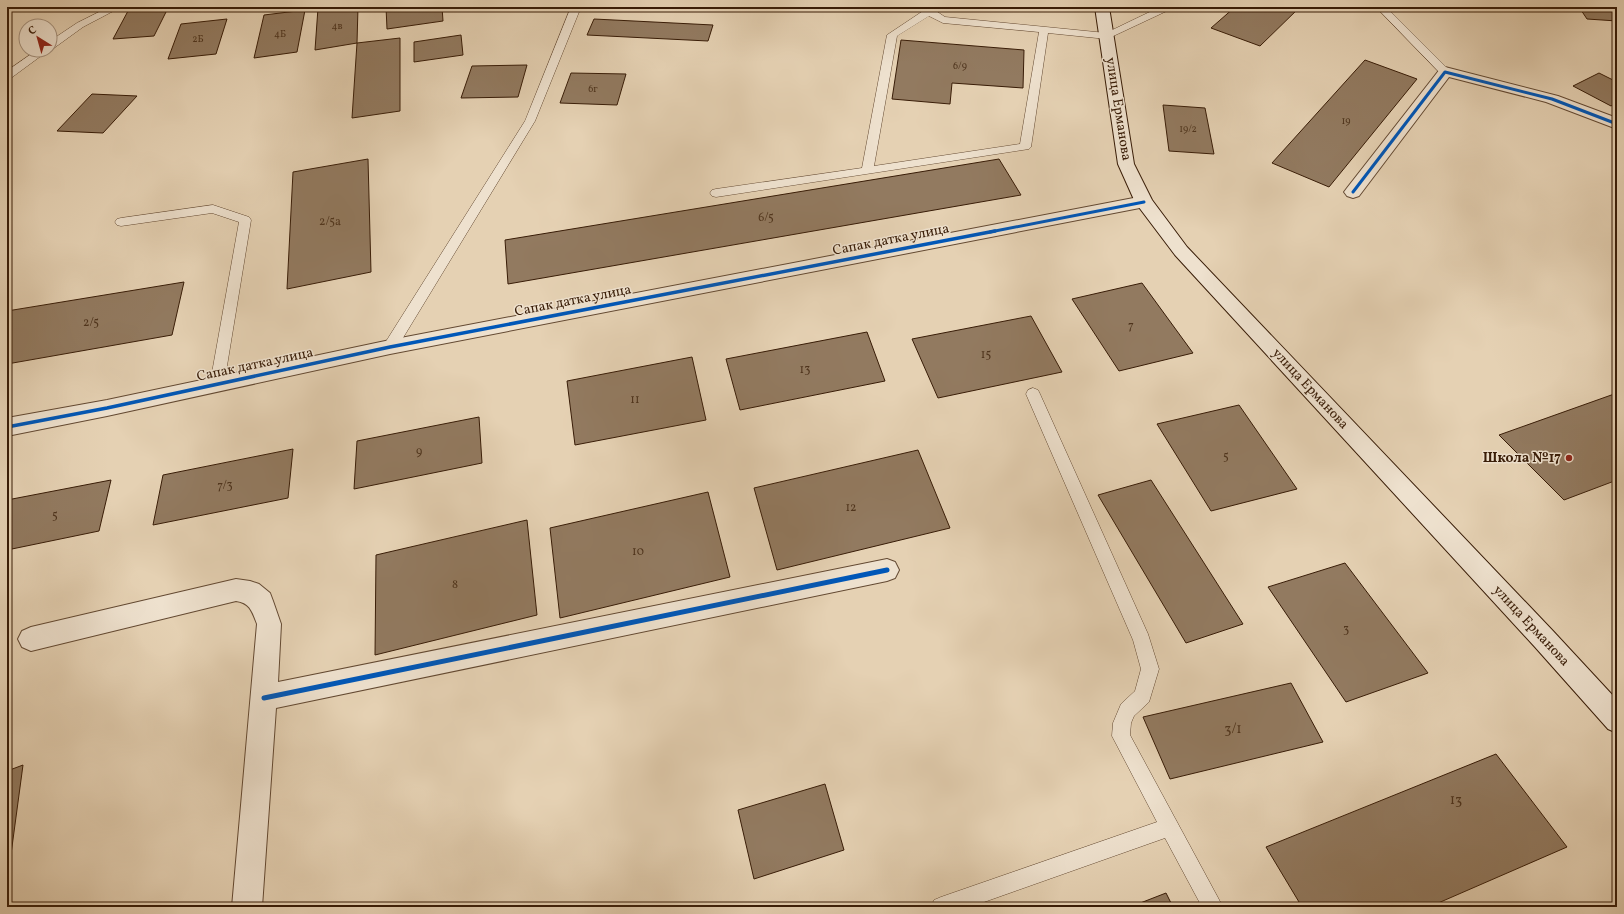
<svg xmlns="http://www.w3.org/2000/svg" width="1624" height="914" viewBox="0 0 1624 914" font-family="Vollkorn,serif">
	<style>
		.building { fill: #927a60; stroke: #381c07 }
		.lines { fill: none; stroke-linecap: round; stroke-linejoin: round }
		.lane-casing { stroke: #634932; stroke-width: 1 }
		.street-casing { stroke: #634932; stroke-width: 2 }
		.secondary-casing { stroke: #381c07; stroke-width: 2 }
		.lane { fill: #eee1ce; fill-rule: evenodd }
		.street { fill: #eee1ce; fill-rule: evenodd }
		.secondary { fill: #eee1ce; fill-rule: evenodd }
		.cycleway-far2-casing { stroke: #eee1ce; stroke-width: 5 }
		.cycleway-far1-casing { stroke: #eee1ce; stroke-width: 6 }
		.cycleway-casing { stroke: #eee1ce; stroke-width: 8 }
		.cycleway-far2 { stroke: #0057b8; stroke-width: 3 }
		.cycleway-far1 { stroke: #0057b8; stroke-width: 3.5 }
		.cycleway { stroke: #0057b8; stroke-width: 5 }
		.poi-dot { fill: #8f2418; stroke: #eee1ce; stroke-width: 1.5 }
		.labels { text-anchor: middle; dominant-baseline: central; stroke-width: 3; stroke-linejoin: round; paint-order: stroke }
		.far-number-label { font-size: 10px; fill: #4e341d }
		.number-label { font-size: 12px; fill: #4e341d }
		.street-label { font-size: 14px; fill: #381c07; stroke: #eee1ce }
		.poi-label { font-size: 14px; font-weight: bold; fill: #381c07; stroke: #eee1ce; text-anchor: end }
		.near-number-label { font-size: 14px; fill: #4e341d }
	</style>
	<rect width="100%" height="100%" fill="#e5d1b3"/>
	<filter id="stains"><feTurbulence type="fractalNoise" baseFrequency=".005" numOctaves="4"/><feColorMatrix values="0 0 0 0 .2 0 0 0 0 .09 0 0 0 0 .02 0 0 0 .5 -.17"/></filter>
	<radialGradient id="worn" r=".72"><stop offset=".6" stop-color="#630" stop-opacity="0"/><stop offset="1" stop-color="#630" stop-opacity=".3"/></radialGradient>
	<g class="building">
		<polygon points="327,7 358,7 357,43 315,50 318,8"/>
		<polygon points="386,7 442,7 443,21 387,29"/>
		<polygon points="462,7 493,7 461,10"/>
		<polygon points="1235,7 1300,7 1260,46 1211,28"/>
		<polygon points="1579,7 1617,7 1617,21 1587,19"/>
		<polygon points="168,8 154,36 113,39 128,11"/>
		<polygon points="305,10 297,52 254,58 264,15"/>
		<polygon points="227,19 216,54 168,59 181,24"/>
		<polygon points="594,19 713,25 708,41 587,35"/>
		<polygon points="461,35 463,55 414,62 414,42"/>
		<polygon points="400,38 400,111 352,118 357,43"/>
		<polygon points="901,40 1024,50 1023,88 952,83 950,104 892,99"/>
		<polygon points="1365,60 1417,79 1329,187 1272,163"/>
		<polygon points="527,65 518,97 461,98 472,66"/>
		<polygon points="571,73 626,74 617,105 560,103"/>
		<polygon points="1599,73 1617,82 1617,102 1611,106 1573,86"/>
		<polygon points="92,94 137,96 103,133 57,131"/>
		<polygon points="1163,105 1205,108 1214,154 1169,151"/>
		<polygon points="368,159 371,272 287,289 293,172"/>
		<polygon points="999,159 1021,195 508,284 505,240"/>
		<polygon points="184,282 172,335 7,364 7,311"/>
		<polygon points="1142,283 1193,353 1119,371 1072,299"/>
		<polygon points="1031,316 1062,372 938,398 912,339"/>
		<polygon points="867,332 885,381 740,410 726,359"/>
		<polygon points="692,357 706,420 575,445 567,381"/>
		<polygon points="1617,393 1617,480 1564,500 1499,435"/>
		<polygon points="1239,405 1297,489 1211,511 1157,424"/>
		<polygon points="479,417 482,463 354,489 357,441"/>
		<polygon points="293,449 288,498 153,525 163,475"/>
		<polygon points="918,450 950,528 777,570 754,488"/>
		<polygon points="111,480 99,531 7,550 7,500"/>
		<polygon points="1151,480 1243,624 1186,643 1098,495"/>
		<polygon points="708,492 730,577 560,618 550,528"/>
		<polygon points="527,520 537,615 375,655 376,555"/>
		<polygon points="1345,563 1428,673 1346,702 1268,587"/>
		<polygon points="1291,683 1323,742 1170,779 1143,717"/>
		<polygon points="1496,754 1567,847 1429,907 1302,907 1266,847"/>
		<polygon points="23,765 7,884 7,771"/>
		<polygon points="825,784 844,850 754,879 738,810"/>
		<polygon points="1166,893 1173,907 1130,907"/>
	</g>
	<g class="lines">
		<defs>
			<g id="lane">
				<polygon points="109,7 121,7 83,27 54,48 50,49 50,41 77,23"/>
				<polygon points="571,7 581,7 535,121 395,351 390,352 385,351 383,347 385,343 525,121"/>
				<path d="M920,7h10l15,10 161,16 54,-26h13l-2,2 -64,30 -59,-6 -17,114 -2,2 -313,48 -4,-1 -2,-3 2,-3 4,-1 146,-21 25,-133 36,-24zM929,16l14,7 96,9 -19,112 -146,22 23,-130z"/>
				<polygon points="1376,7 1386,7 1449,70 1450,72 1449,74 1441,74"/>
				<polygon points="37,50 49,50 11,78 7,79 7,71"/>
				<polygon points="213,205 249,217 251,220 224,384 222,388 217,389 212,388 210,384 239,222 212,213 121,226 117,225 115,222 117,219 121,218"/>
				<polygon points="1033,388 1038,390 1040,394 1148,634 1159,669 1149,702 1134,716 1131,723 1130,735 1223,907 1202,907 1165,838 970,907 931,907 934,900 941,897 1157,822 1112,736 1113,723 1121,704 1135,691 1141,669 1133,640 1026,394 1028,390"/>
			</g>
			<g id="street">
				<polygon points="1445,67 1558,96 1617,118 1617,129 1546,102 1449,77 1359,196 1353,198 1347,196 1344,192 1347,188 1440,69"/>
				<polygon points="1144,196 1150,198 1153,202 1150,206 390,354 107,416 7,436 7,418 107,400 390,340"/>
				<path d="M887,559l8,3 4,8 -4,8 -8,3 -611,127 -14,199h-30l25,-283c-5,-13 -7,-21 -21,-23l-205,50 -9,-4 -4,-8 4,-8 9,-4 205,-48 14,2 9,3 11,9 3,8 8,23 -3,58z"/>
			</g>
			<polygon id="secondary" points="1095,7 1109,7 1134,164 1152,200 1187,247 1553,631 1617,700 1617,733 1608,729 1535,647 1175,255 1135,202 1118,164"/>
		</defs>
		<use href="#lane" class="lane-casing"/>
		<use href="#street" class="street-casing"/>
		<use href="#secondary" class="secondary-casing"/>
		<use href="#lane" class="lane"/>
		<use href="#street" class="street"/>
		<use href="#secondary" class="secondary"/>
		<defs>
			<g id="cycleway-far2">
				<polyline points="1353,192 1445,72 1552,99 1617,124"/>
				<polyline points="990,232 1144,202"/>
			</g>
			<polyline id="cycleway-far1" points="7,427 107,408 390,347 995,231"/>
			<polyline id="cycleway" points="264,698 887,570"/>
		</defs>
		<use href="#cycleway-far2" class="cycleway-far2-casing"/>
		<use href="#cycleway-far1" class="cycleway-far1-casing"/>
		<use href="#cycleway" class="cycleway-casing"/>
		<use href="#cycleway-far2" class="cycleway-far2"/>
		<use href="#cycleway-far1" class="cycleway-far1"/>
		<use href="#cycleway" class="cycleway"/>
	</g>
	<circle class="poi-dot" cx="1569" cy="458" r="4"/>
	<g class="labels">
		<g class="far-number-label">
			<text x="337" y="26">4в</text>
			<text x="280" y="34">4Б</text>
			<text x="198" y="39">2Б</text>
			<text x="960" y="66">6/9</text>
			<text x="593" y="89">6г</text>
			<text x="1346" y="121">19</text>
			<text x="1188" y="129">19/2</text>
		</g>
		<g class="number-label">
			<text x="766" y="218">6/5</text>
			<text x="330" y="222">2/5а</text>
			<text x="91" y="323">2/5</text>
			<text x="1131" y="326">7</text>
			<text x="986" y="355">15</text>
			<text x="805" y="370">13</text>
			<text x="635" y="400">11</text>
			<text x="419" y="452">9</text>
			<text x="1226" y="457">5</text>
			<text x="225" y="486">7/3</text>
			<text x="851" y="508">12</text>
			<text x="55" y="516">5</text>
			<text x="638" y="552">10</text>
			<text x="455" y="585">8</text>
			<text x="1346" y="630">3</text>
		</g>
		<g class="street-label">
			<text transform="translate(1118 109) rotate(81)">улица Ерманова</text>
			<text transform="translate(891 240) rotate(-11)">Сапак датка улица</text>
			<text transform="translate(573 301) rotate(-11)">Сапак датка улица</text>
			<text transform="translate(255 365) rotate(-12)">Сапак датка улица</text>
			<text transform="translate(1310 389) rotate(47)">улица Ерманова</text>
			<text transform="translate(1531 626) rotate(47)">улица Ерманова</text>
		</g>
		<g class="poi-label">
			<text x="1561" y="458">Школа №17</text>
		</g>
		<g class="near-number-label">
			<text x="1233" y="729">3/1</text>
			<text x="1456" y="800">13</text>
		</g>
	</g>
	<rect width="1624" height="914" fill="none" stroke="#e5d1b3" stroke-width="24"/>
	<rect x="8" y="8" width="1608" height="898" fill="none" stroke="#381c07" stroke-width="2"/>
	<rect x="12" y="12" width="1600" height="890" fill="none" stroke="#381c07"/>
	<g transform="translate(38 38) rotate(323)"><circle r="19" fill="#eee1ce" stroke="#a5927e"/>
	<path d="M0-3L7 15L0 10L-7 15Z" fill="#8f2418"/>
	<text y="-6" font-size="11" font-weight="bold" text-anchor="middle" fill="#381c07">С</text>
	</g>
	<rect width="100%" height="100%" filter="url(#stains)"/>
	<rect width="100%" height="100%" fill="url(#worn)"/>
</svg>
